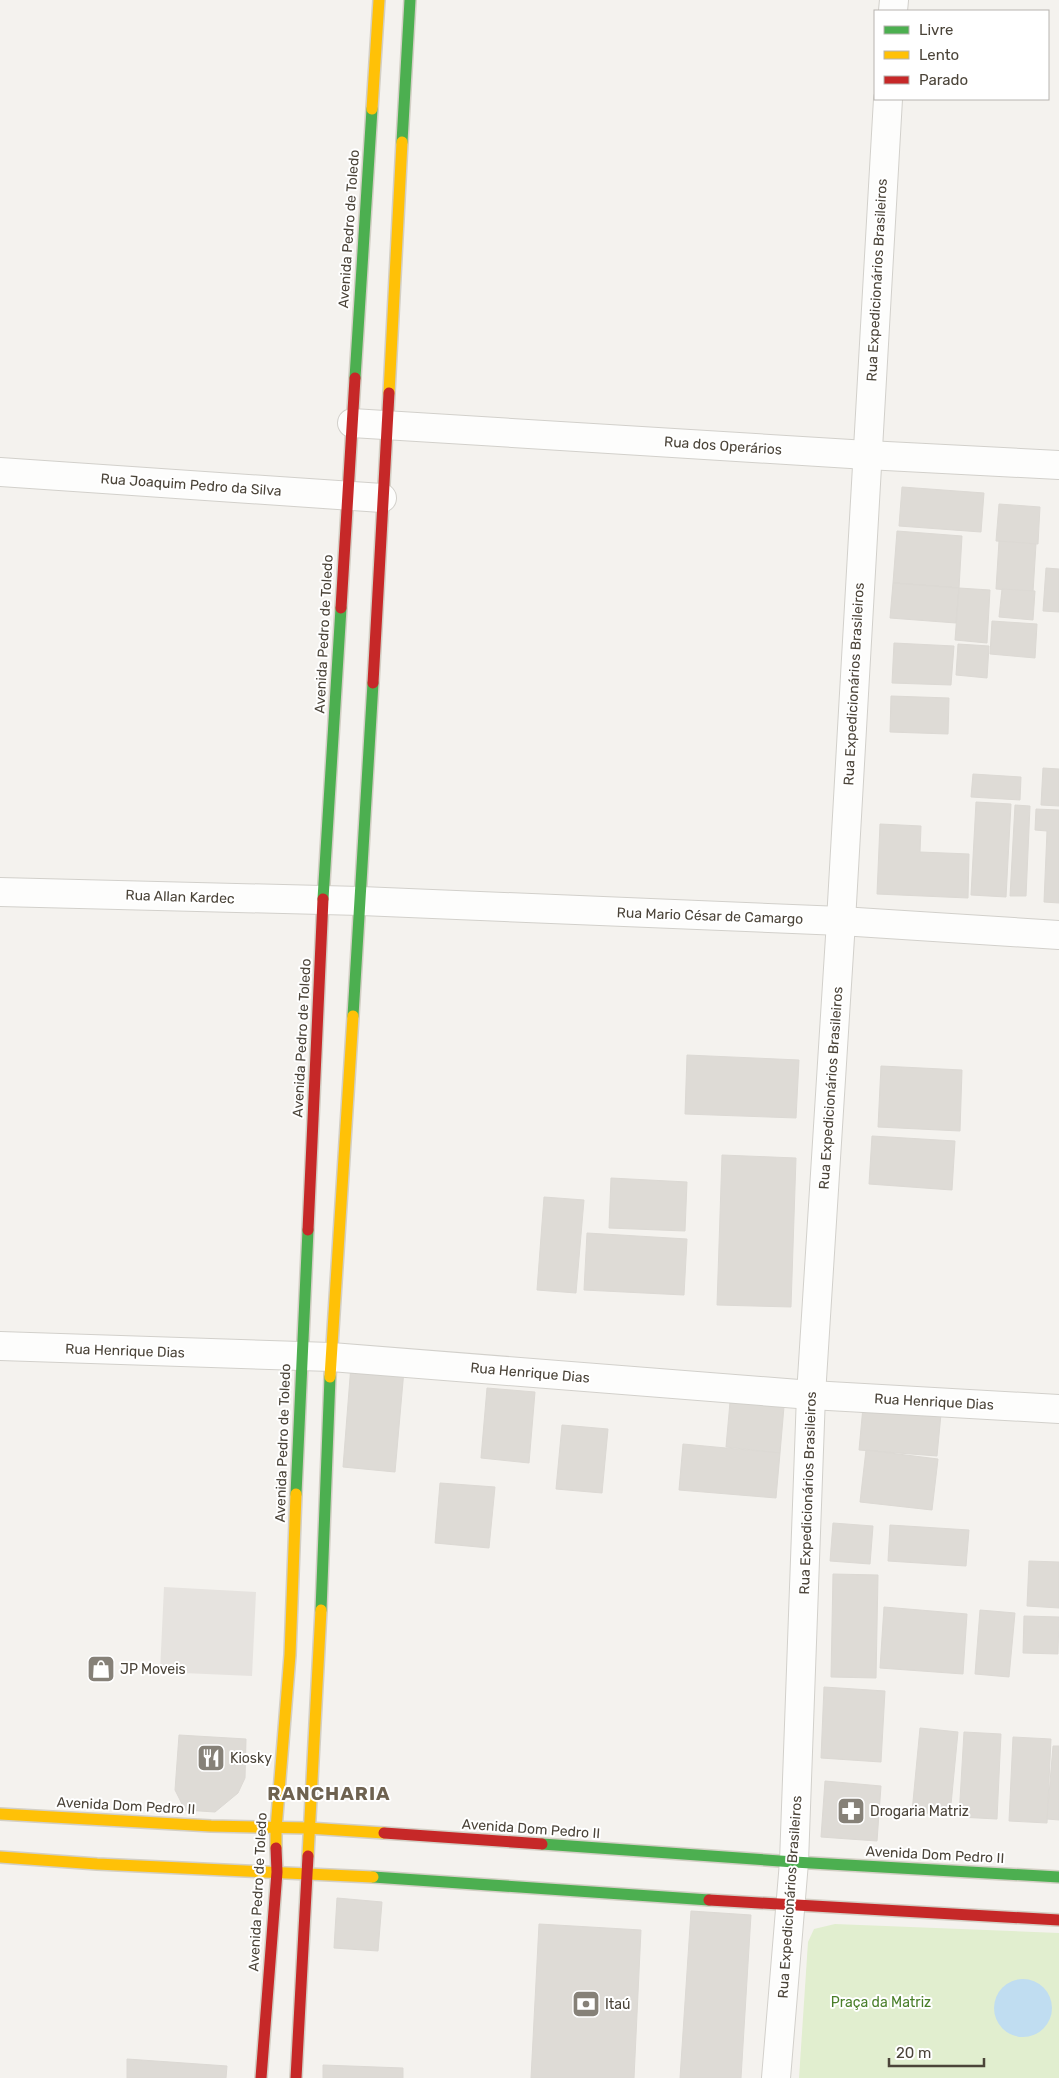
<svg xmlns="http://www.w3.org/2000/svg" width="1059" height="2078" viewBox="0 0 1059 2078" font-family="Rubik,sans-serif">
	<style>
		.green { fill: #e1eecf }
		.parking { fill: #e6e3df }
		.water { fill: #c0ddf1 }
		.building { fill: #dedbd6; stroke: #dcd9d4 }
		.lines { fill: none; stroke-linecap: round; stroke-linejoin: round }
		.street-casing { stroke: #d2d0cb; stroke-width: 30 }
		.fast-casing { stroke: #d3cfc5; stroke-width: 14 }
		.slow-casing { stroke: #d3cfc5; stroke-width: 14 }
		.jam-casing { stroke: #d3cfc5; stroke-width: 14 }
		.street { stroke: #fdfdfc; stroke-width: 28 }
		.fast { stroke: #4caf50; stroke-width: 11 }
		.slow { stroke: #ffc107; stroke-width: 11 }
		.jam { stroke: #c62828; stroke-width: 11 }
		.labels { text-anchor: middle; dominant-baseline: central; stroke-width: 4; stroke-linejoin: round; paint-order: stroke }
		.street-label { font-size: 14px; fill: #4b4439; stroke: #fff }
		.poi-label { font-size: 14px; fill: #4b4439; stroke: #fff; text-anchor: start }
		.park-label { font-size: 14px; fill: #4a7f2a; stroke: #fff }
		.district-label { font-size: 19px; font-weight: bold; letter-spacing: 1px; fill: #6e6250; stroke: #fff }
	</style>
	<rect width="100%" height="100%" fill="#f4f2ee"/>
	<polygon class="green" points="835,1924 1059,1933 1059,2078 799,2078 808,1942 814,1929"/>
	<polygon class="parking" points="164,1587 256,1592 252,1676 160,1672"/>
	<circle class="water" cx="1023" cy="2008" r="29"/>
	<g class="building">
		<polygon points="902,487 984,493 981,532 899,526"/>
		<polygon points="999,504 1040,507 1038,544 996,541"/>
		<polygon points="897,531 962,536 959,588 893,583"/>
		<polygon points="999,541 1036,544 1033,592 996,589"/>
		<polygon points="1046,568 1059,569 1059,612 1043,611"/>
		<polygon points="893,583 959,588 956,623 890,618"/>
		<polygon points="959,588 990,590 987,643 955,640"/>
		<polygon points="1002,589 1035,591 1033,620 999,617"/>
		<polygon points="992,621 1037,624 1035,658 990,654"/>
		<polygon points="894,643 954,646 951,685 892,683"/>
		<polygon points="958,644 989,646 987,678 956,675"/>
		<polygon points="891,696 949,698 948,734 890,732"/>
		<polygon points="1043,768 1059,769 1059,806 1041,805"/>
		<polygon points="973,774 1021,777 1020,800 971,797"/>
		<polygon points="976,802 1011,804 1006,897 971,895"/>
		<polygon points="1015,805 1030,806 1026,896 1010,896"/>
		<polygon points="1036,809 1059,810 1059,903 1044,902 1047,831 1035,830"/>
		<polygon points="880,824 921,826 920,852 969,854 968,898 877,894"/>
		<polygon points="687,1055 799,1060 796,1118 685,1114"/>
		<polygon points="881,1066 962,1070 960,1131 878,1127"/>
		<polygon points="872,1136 955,1141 952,1190 869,1184"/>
		<polygon points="722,1155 796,1158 791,1307 717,1305"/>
		<polygon points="611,1178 687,1182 685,1231 609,1228"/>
		<polygon points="544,1197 584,1200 576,1293 537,1290"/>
		<polygon points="587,1233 687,1239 684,1295 584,1290"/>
		<polygon points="351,1365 404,1370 395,1472 343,1467"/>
		<polygon points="487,1388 535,1392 529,1463 481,1458"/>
		<polygon points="731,1391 785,1395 780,1453 726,1447"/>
		<polygon points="863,1407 941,1414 937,1456 859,1450"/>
		<polygon points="562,1425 608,1429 602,1493 556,1489"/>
		<polygon points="683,1444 780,1453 776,1498 679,1490"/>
		<polygon points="866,1450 938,1459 932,1510 860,1502"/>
		<polygon points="440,1483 495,1487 489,1548 435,1543"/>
		<polygon points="833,1523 873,1526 870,1564 830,1561"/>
		<polygon points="890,1525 969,1530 966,1566 888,1561"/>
		<polygon points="1029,1561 1059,1562 1059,1608 1027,1606"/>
		<polygon points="833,1574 878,1575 876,1678 831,1677"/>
		<polygon points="884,1607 967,1614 963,1674 880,1668"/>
		<polygon points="980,1610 1015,1613 1009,1677 975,1674"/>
		<polygon points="1024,1616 1059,1617 1058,1654 1023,1653"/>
		<polygon points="824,1687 885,1691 881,1762 821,1758"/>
		<polygon points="920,1728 958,1732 950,1815 912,1812"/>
		<polygon points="964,1732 1001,1734 997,1819 959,1817"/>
		<polygon points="179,1735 246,1739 245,1778 238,1793 215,1812 185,1810 175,1790"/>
		<polygon points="1013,1737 1051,1739 1047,1823 1009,1821"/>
		<polygon points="1053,1746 1059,1746 1059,1820 1047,1819"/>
		<polygon points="825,1781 881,1786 877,1841 821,1837"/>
		<polygon points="337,1898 382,1902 378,1951 334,1948"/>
		<polygon points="691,1911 751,1915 741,2078 680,2078"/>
		<polygon points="539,1924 641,1930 634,2078 531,2078"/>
		<polygon points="127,2059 227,2066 226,2078 127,2078"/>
		<polygon points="323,2065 403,2068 403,2078 323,2078"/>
	</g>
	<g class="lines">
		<defs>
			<g id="street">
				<polyline points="893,11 894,0"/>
				<polyline points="352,423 867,455 1059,465"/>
				<polyline points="0,472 382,498"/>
				<polyline points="0,892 361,901 841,921 1059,935"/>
				<polyline points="0,1346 331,1357 811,1395 1059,1409"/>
				<polyline points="776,2078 794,1862 811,1395 841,921 888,99"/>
			</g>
			<g id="fast">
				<polyline points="402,142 410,0"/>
				<polyline points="355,378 372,109"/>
				<polyline points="323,899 341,608"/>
				<polyline points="353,1016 373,683"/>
				<polyline points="296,1494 308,1230"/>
				<polyline points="321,1610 330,1377"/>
				<polyline points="542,1844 794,1862 1059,1877"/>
				<polyline points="373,1877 709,1900"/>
			</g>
			<g id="slow">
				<polyline points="372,109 379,0"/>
				<polyline points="389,393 402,142"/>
				<polyline points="330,1377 353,1016"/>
				<polyline points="0,1814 211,1826 308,1828 384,1833"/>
				<polyline points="276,1848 276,1829 290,1655 296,1494"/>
				<polyline points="308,1856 321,1610"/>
				<polyline points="0,1857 97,1864 373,1877"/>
			</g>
			<g id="jam">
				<polyline points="341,608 355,378"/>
				<polyline points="373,683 389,393"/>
				<polyline points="308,1230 323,899"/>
				<polyline points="384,1833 542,1844"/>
				<polyline points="709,1900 1059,1920"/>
				<polyline points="261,2078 277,1872 276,1848"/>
				<polyline points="296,2078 308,1856"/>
			</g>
		</defs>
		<use href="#street" class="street-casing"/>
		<use href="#fast" class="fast-casing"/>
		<use href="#slow" class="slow-casing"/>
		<use href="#jam" class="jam-casing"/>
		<use href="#street" class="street"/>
		<use href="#fast" class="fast"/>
		<use href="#slow" class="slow"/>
		<use href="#jam" class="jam"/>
	</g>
	<defs>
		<symbol id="shop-square" viewBox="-11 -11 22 22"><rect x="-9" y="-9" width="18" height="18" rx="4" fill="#868178" stroke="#fff"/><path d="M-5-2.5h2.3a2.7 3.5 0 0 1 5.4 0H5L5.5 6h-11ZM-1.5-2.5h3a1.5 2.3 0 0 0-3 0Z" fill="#fff"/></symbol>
		<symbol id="restaurant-square" viewBox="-11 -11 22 22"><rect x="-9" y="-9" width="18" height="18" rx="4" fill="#868178" stroke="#fff"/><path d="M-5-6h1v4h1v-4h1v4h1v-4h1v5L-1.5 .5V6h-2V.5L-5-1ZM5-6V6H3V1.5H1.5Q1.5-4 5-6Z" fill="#fff"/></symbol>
		<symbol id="pharmacy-square" viewBox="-11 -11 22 22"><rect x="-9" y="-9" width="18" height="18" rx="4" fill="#868178" stroke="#fff"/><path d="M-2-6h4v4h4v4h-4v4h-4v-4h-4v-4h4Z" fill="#fff"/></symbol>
		<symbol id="bank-square" viewBox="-11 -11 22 22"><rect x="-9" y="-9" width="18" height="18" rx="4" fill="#868178" stroke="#fff"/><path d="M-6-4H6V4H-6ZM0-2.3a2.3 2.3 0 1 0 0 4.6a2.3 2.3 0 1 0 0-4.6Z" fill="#fff"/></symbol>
	</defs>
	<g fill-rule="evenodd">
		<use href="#shop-square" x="85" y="1653" width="32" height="32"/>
		<use href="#restaurant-square" x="195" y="1742" width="32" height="32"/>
		<use href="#pharmacy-square" x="835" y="1795" width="32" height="32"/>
		<use href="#bank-square" x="570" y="1988" width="32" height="32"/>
	</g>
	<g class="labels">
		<g class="street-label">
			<text transform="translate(349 229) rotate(-86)">Avenida Pedro de Toledo</text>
			<text transform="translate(877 280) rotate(-87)">Rua Expedicionários Brasileiros</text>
			<text transform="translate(723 446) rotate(4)">Rua dos Operários</text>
			<text transform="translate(191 485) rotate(4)">Rua Joaquim Pedro da Silva</text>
			<text transform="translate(324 634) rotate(-87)">Avenida Pedro de Toledo</text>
			<text transform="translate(854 684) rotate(-87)">Rua Expedicionários Brasileiros</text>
			<text transform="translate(180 897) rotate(2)">Rua Allan Kardec</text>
			<text transform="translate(710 916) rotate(2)">Rua Mario César de Camargo</text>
			<text transform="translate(302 1038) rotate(-87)">Avenida Pedro de Toledo</text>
			<text transform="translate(831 1088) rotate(-86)">Rua Expedicionários Brasileiros</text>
			<text transform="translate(125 1351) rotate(2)">Rua Henrique Dias</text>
			<text transform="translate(530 1373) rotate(5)">Rua Henrique Dias</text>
			<text transform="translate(934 1402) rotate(3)">Rua Henrique Dias</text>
			<text transform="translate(283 1443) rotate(-88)">Avenida Pedro de Toledo</text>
			<text transform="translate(808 1493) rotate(-88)">Rua Expedicionários Brasileiros</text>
			<text transform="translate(126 1806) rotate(3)">Avenida Dom Pedro II</text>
			<text transform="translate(531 1829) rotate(4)">Avenida Dom Pedro II</text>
			<text transform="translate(935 1855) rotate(3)">Avenida Dom Pedro II</text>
			<text transform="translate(258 1892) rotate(-87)">Avenida Pedro de Toledo</text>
			<text transform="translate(790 1897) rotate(-86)">Rua Expedicionários Brasileiros</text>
		</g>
		<g class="poi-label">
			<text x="120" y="1669">JP Moveis</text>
			<text x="230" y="1758">Kiosky</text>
			<text x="870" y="1811">Drogaria Matriz</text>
			<text x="605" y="2004">Itaú</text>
		</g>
		<g class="park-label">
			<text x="881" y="2002">Praça da Matriz</text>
		</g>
		<g class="district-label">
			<text x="329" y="1793">RANCHARIA</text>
		</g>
	</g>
	<rect x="874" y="10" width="175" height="90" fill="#ffffff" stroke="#b7b4b0"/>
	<rect x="884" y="26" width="25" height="8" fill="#4caf50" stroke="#b7b4b0"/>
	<text x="919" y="35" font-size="15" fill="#4b4439">Livre</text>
	<rect x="884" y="51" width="25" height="8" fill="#ffc107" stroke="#b7b4b0"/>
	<text x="919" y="60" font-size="15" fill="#4b4439">Lento</text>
	<rect x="884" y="76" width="25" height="8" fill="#c62828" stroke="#b7b4b0"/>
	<text x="919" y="85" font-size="15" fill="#4b4439">Parado</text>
	<path d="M889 2058v8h95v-8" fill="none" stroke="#4b4439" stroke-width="2.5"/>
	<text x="896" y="2058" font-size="15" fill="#4b4439" stroke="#ffffff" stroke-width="4" paint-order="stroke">20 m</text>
</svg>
